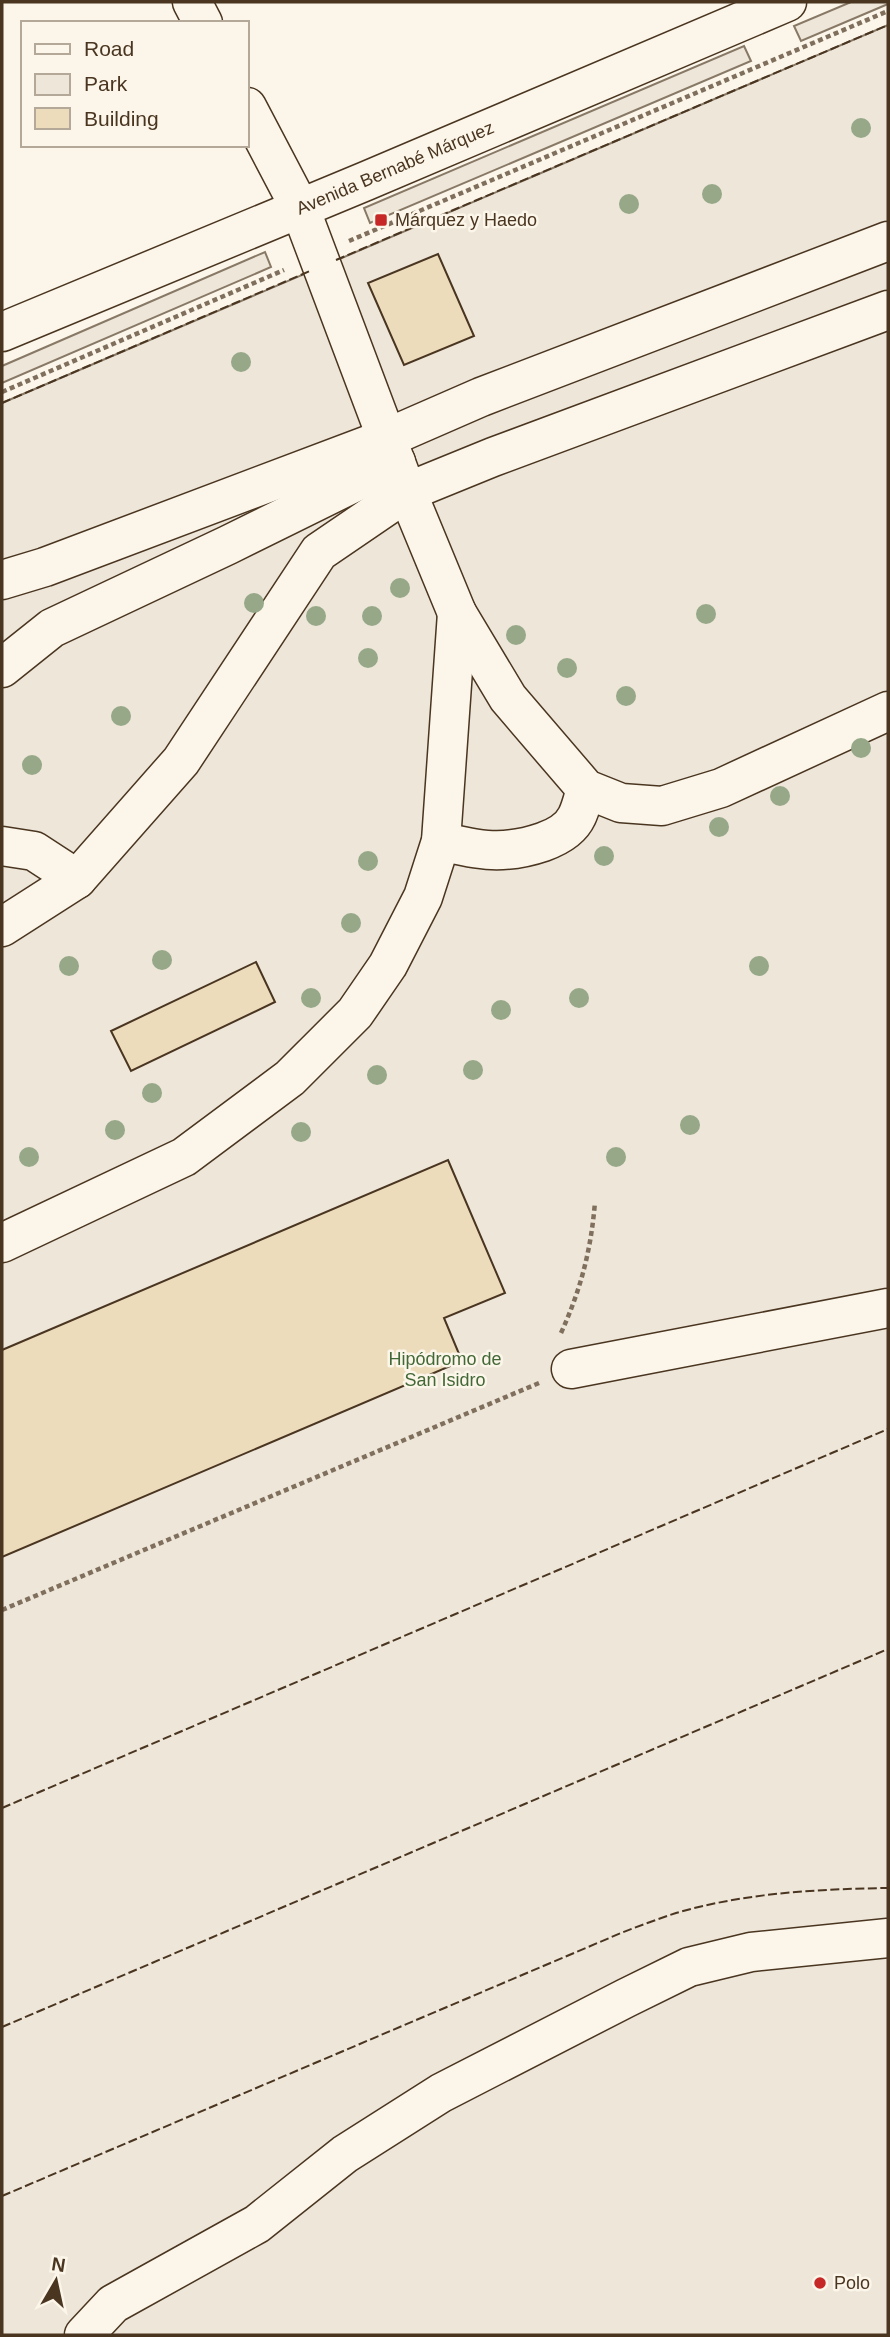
<svg xmlns="http://www.w3.org/2000/svg" width="890" height="2337" viewBox="0 0 890 2337" font-family="Helvetica,sans-serif">
	<style>
		.green { fill: #ede6d9; stroke: #887966; stroke-width: 2 }
		.building { fill: #ecdcbc; stroke: #4a3520; stroke-width: 2 }
		.lines { fill: none; stroke-linecap: round; stroke-linejoin: round }
		.minor-casing { stroke: #4a3520; stroke-width: 41 }
		.major-casing { stroke: #4a3520; stroke-width: 41 }
		.path { stroke: #7f6f5c; stroke-width: 4.5; stroke-dasharray: 5 3.5; stroke-linecap: butt }
		.minor { stroke: #fbf6e9; stroke-width: 38 }
		.major { stroke: #fbf6e9; stroke-width: 38 }
		.fence { stroke: #4a3520; stroke-width: 2; stroke-dasharray: 9 3.5; stroke-linecap: butt }
		.tree { fill: #96a887 }
		.poi-dot { fill: #c62828; stroke: #fbf6e9; stroke-width: 2.5 }
		.labels { text-anchor: middle; dominant-baseline: central; stroke-width: 5; stroke-linejoin: round; paint-order: stroke }
		.street-label { font-size: 18px; fill: #4a3520; stroke: #fbf6e9 }
		.poi-label { font-size: 18px; fill: #4a3520; stroke: #fbf6e9; text-anchor: start }
		.park-label { font-size: 18px; fill: #436837; stroke: #fbf6e9 }
	</style>
	<rect width="100%" height="100%" fill="#fbf6e9"/>
	<g class="green">
		<polygon points="851,2 888,2 888,4 801,41 794,26"/>
		<polygon points="888,25 888,2335 2,2335 2,403"/>
		<polygon points="744,46 751,61 370,223 364,208"/>
		<polygon points="265,252 271,267 2,383 2,366"/>
	</g>
	<g class="building">
		<polygon points="438,254 474,336 404,365 368,283"/>
		<polygon points="256,962 275,1002 131,1071 111,1031"/>
		<polygon points="448,1160 505,1293 444,1318 462,1361 2,1557 2,1350"/>
	</g>
	<g class="lines">
		<defs>
			<g id="minor">
				<polyline points="192,2 203,23"/>
				<polyline points="247,107 300,208 407,492 457,613 508,698 586,789 621,803 662,806 721,788 888,711"/>
				<polyline points="2,580 45,567 387,438 481,397 888,241"/>
				<polyline points="2,668 52,628 228,545 396,462"/>
				<path d="M441,841c38,10 64,14 102,1 14,-5 28,-13 34,-26 4,-8 6,-18 9,-27"/>
				<polyline points="2,846 34,851 77,879"/>
				<polyline points="2,927 77,879 181,761 319,552 407,492 493,457 888,310"/>
				<polyline points="2,1243 184,1157 290,1078 355,1013 388,965 423,897 441,841 457,613"/>
				<polyline points="571,1369 888,1308"/>
				<polyline points="84,2335 113,2304 257,2224 345,2154 441,2093 626,1998 689,1967 751,1952 888,1938"/>
			</g>
			<polyline id="major" points="2,332 366,181 787,2"/>
		</defs>
		<use href="#minor" class="minor-casing"/>
		<use href="#major" class="major-casing"/>
		<g class="path">
			<polyline points="349,241 888,11"/>
			<polyline points="2,392 284,270"/>
			<path d="M561,1333c20,-44 30,-83 34,-131"/>
			<polyline points="2,1610 539,1383"/>
		</g>
		<use href="#minor" class="minor"/>
		<use href="#major" class="major"/>
		<g class="fence">
			<polyline points="336,260 888,25"/>
			<polyline points="2,403 310,271"/>
			<polyline points="2,1808 888,1429"/>
			<polyline points="2,2027 888,1649"/>
			<path d="M2,2196l619,-263c18,-7 37,-14 55,-20 69,-20 141,-24 212,-25"/>
		</g>
	</g>
	<g class="tree">
		<circle cx="861" cy="128" r="10"/>
		<circle cx="712" cy="194" r="10"/>
		<circle cx="629" cy="204" r="10"/>
		<circle cx="241" cy="362" r="10"/>
		<circle cx="400" cy="588" r="10"/>
		<circle cx="254" cy="603" r="10"/>
		<circle cx="706" cy="614" r="10"/>
		<circle cx="316" cy="616" r="10"/>
		<circle cx="372" cy="616" r="10"/>
		<circle cx="516" cy="635" r="10"/>
		<circle cx="368" cy="658" r="10"/>
		<circle cx="567" cy="668" r="10"/>
		<circle cx="626" cy="696" r="10"/>
		<circle cx="121" cy="716" r="10"/>
		<circle cx="861" cy="748" r="10"/>
		<circle cx="32" cy="765" r="10"/>
		<circle cx="780" cy="796" r="10"/>
		<circle cx="719" cy="827" r="10"/>
		<circle cx="604" cy="856" r="10"/>
		<circle cx="368" cy="861" r="10"/>
		<circle cx="351" cy="923" r="10"/>
		<circle cx="162" cy="960" r="10"/>
		<circle cx="69" cy="966" r="10"/>
		<circle cx="759" cy="966" r="10"/>
		<circle cx="311" cy="998" r="10"/>
		<circle cx="579" cy="998" r="10"/>
		<circle cx="501" cy="1010" r="10"/>
		<circle cx="473" cy="1070" r="10"/>
		<circle cx="377" cy="1075" r="10"/>
		<circle cx="152" cy="1093" r="10"/>
		<circle cx="690" cy="1125" r="10"/>
		<circle cx="115" cy="1130" r="10"/>
		<circle cx="301" cy="1132" r="10"/>
		<circle cx="29" cy="1157" r="10"/>
		<circle cx="616" cy="1157" r="10"/>
	</g>
	<g class="poi-dot">
		<rect x="374" y="213" width="14" height="14" rx="3.5"/>
		<circle cx="820" cy="2283" r="7"/>
	</g>
	<g class="labels">
		<g class="street-label">
			<text transform="translate(395 168) rotate(-23)">Avenida Bernabé Márquez</text>
		</g>
		<g class="poi-label">
			<text x="395" y="220">Márquez y Haedo</text>
			<text x="834" y="2283">Polo</text>
		</g>
		<g class="park-label">
			<text x="445" y="1359">Hipódromo de<tspan x="445" dy="21">San Isidro</tspan></text>
		</g>
	</g>
	<rect width="890" height="2337" fill="none" stroke="#4a3520" stroke-width="7"/>
	<rect x="21" y="21" width="228" height="126" fill="#fbf6e9" stroke="#b4a999" stroke-width="2"/>
	<rect x="35" y="44" width="35" height="10" fill="#fbf6e9" stroke="#b4a999" stroke-width="2"/>
	<text x="84" y="56" font-size="21" fill="#4a3520">Road</text>
	<rect x="35" y="74" width="35" height="21" fill="#ede6d9" stroke="#b4a999" stroke-width="2"/>
	<text x="84" y="91" font-size="21" fill="#4a3520">Park</text>
	<rect x="35" y="108" width="35" height="21" fill="#ecdcbc" stroke="#b4a999" stroke-width="2"/>
	<text x="84" y="126" font-size="21" fill="#4a3520">Building</text>
	<g transform="translate(56 2281) rotate(9)" stroke="#fbf6e9" stroke-width="5" paint-order="stroke">
	<path d="M0-5L12 26L0 18L-12 26Z" fill="#4a3520"/>
	<text y="-10" font-size="19" font-weight="bold" text-anchor="middle" fill="#4a3520">N</text>
	</g>
</svg>
